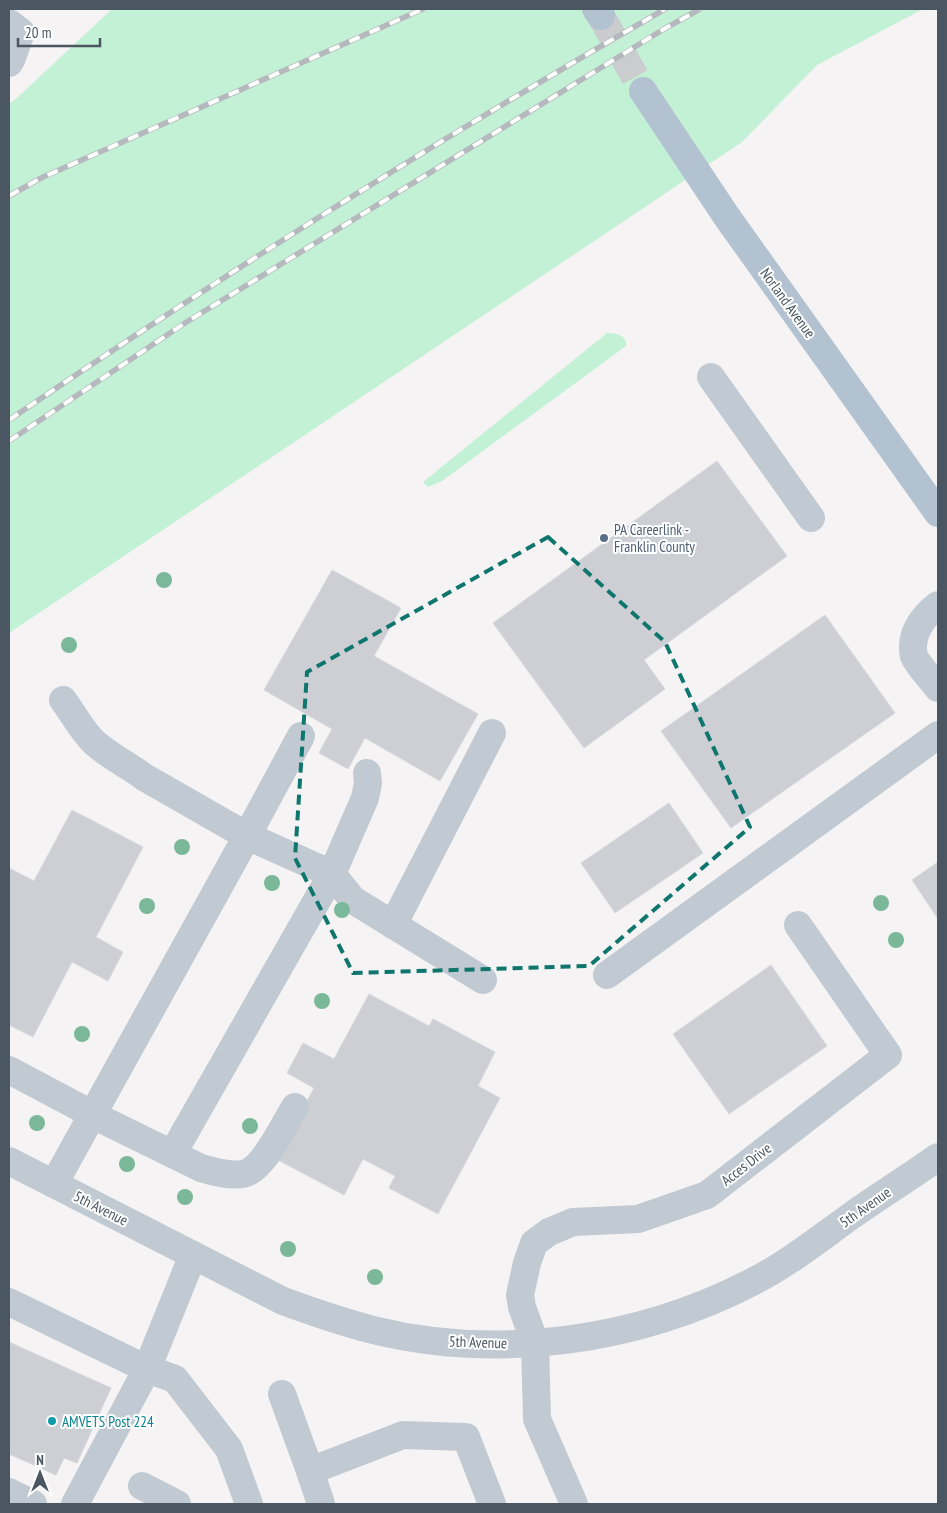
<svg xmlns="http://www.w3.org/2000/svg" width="947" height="1513" viewBox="0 0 947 1513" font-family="'PT Sans Narrow',sans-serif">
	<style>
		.green { fill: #c3f1d5 }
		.building { fill: #cdcfd5; stroke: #d7d9de }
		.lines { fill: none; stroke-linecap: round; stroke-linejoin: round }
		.major-tunnel { stroke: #caccce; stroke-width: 28; stroke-dasharray: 28 14; stroke-linecap: butt }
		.minor { stroke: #c1cad2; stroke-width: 28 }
		.major { stroke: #b3c2d1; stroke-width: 28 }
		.rail-casing { stroke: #b5b8bd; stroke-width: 5.5 }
		.rail { stroke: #fff; stroke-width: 4; stroke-dasharray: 11; stroke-linecap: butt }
		.tree { fill: #7bb799 }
		.marked { fill: none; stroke: #0f766e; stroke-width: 4; stroke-dasharray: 10 6; stroke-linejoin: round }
		.service-dot { fill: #5c6f8a; stroke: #fff; stroke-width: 2 }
		.culture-dot { fill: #0f9aa8; stroke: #fff; stroke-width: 2 }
		.labels { text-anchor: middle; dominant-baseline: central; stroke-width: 4; stroke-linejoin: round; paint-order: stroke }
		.street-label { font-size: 15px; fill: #4a5661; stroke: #fff }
		.service-label { font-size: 15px; fill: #4e5e75; stroke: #fff; text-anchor: start }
		.culture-label { font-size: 15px; fill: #0d838f; stroke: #fff; text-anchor: start }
	</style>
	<rect width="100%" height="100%" fill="#f5f3f3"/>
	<g class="green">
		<polygon points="112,9 923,9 817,65 742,142 9,633 9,104 18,97"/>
		<path d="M607,333c9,0 20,2 19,13l-184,135 -14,6 -5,-5z"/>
	</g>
	<g class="building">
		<polygon points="717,461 787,556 644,660 665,689 584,748 493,623"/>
		<polygon points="332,570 401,608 374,656 478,714 440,781 365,738 348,769 319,753 332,729 264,690"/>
		<polygon points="825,615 895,713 731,828 661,731"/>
		<polygon points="669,803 703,853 615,913 581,863"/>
		<polygon points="72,810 143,847 96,937 123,952 108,981 72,962 33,1037 9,1025 9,868 34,881"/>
		<polygon points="938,862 938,919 912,880"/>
		<polygon points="771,965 827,1046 729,1114 673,1034"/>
		<polygon points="369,994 429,1026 433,1019 495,1052 478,1086 500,1098 438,1214 389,1188 395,1176 363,1159 344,1195 276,1159 314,1088 287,1073 303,1043 334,1059"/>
		<polygon points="9,1342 111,1388 77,1463 64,1458 56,1475 9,1454"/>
	</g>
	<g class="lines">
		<polyline class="major-tunnel" points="601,16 643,91"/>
		<g class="minor">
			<polyline points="9,23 21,32 12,58 9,63"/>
			<polyline points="711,377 811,518"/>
			<path d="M938,605c-15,11 -29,30 -24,51 3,8 18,24 24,32"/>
			<path d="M63,700c10,13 21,34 33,44 15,13 32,21 48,33l103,59 85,38 21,26 130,80"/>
			<polyline points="393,925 492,733"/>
			<polyline points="607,975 938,735"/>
			<path d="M9,1070l96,51 96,47c13,4 29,8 42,6 21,-4 41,-50 52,-67"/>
			<polyline points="173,1153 332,874 365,798 368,783 367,773"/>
			<path d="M9,1161l274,140c30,11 59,21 90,29 126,31 266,11 381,-49 35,-18 65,-42 97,-65 28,-20 59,-39 87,-59"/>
			<polyline points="54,1184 247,836 301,736"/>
			<polyline points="9,1302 147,1369 175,1379 229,1449 249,1504"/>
			<polyline points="282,1394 310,1471 403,1435 466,1437 492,1504"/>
			<polyline points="310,1471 321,1504"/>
			<polyline points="142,1486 177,1504"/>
			<polyline points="9,1492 33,1504"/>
			<polyline points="75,1504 147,1369 193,1255"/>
			<polyline points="574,1504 537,1419 535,1343 522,1307 520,1295 527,1263 534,1243 549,1232 573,1222 638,1219 707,1195 888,1055 798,925"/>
		</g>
		<g class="major">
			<polyline points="596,9 601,16"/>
			<polyline points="643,91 727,217 938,513"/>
		</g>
		<defs>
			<g id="rail">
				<polyline points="9,196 41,178 423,9"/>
				<path d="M9,420c213,-145 432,-282 656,-411"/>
				<polyline points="9,441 185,323 664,29 700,9"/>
			</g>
		</defs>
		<use href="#rail" class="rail-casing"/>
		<use href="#rail" class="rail"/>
	</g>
	<g class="tree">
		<circle cx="164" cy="580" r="8"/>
		<circle cx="69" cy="645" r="8"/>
		<circle cx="182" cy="847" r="8"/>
		<circle cx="272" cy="883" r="8"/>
		<circle cx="881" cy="903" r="8"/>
		<circle cx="147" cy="906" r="8"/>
		<circle cx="342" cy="910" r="8"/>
		<circle cx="896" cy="940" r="8"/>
		<circle cx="322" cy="1001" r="8"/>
		<circle cx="82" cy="1034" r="8"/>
		<circle cx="37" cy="1123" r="8"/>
		<circle cx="250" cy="1126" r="8"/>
		<circle cx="127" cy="1164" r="8"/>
		<circle cx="185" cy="1197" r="8"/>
		<circle cx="288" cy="1249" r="8"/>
		<circle cx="375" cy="1277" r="8"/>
	</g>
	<path class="marked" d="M548,537l117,105 85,185 -161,139 -236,7 -58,-115 12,-186z"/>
	<circle class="service-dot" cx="604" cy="538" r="5"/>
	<circle class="culture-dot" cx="52" cy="1421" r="5"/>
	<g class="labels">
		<g class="street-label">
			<text transform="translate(788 303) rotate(54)">Norland Avenue</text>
			<text transform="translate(746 1164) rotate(-38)">Acces Drive</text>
			<text transform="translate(865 1207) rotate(-35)">5th Avenue</text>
			<text transform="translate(101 1208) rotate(27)">5th Avenue</text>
			<text transform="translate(478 1342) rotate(2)">5th Avenue</text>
		</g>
		<g class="service-label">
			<text x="614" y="529">PA Careerlink -<tspan x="614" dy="17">Franklin County</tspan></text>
		</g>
		<g class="culture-label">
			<text x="62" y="1421">AMVETS Post 224</text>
		</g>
	</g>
	<rect width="947" height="1513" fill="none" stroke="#4a5661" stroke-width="20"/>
	<g transform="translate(40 1473)" stroke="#ffffff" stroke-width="4" paint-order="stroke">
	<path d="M0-4L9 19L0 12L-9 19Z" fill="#4a5661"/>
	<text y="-8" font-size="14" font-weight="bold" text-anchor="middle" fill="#4a5661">N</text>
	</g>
	<path d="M18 38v8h82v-8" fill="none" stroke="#4a5661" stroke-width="2.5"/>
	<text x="25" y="38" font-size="15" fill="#4a5661" stroke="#ffffff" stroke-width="4" paint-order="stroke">20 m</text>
</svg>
